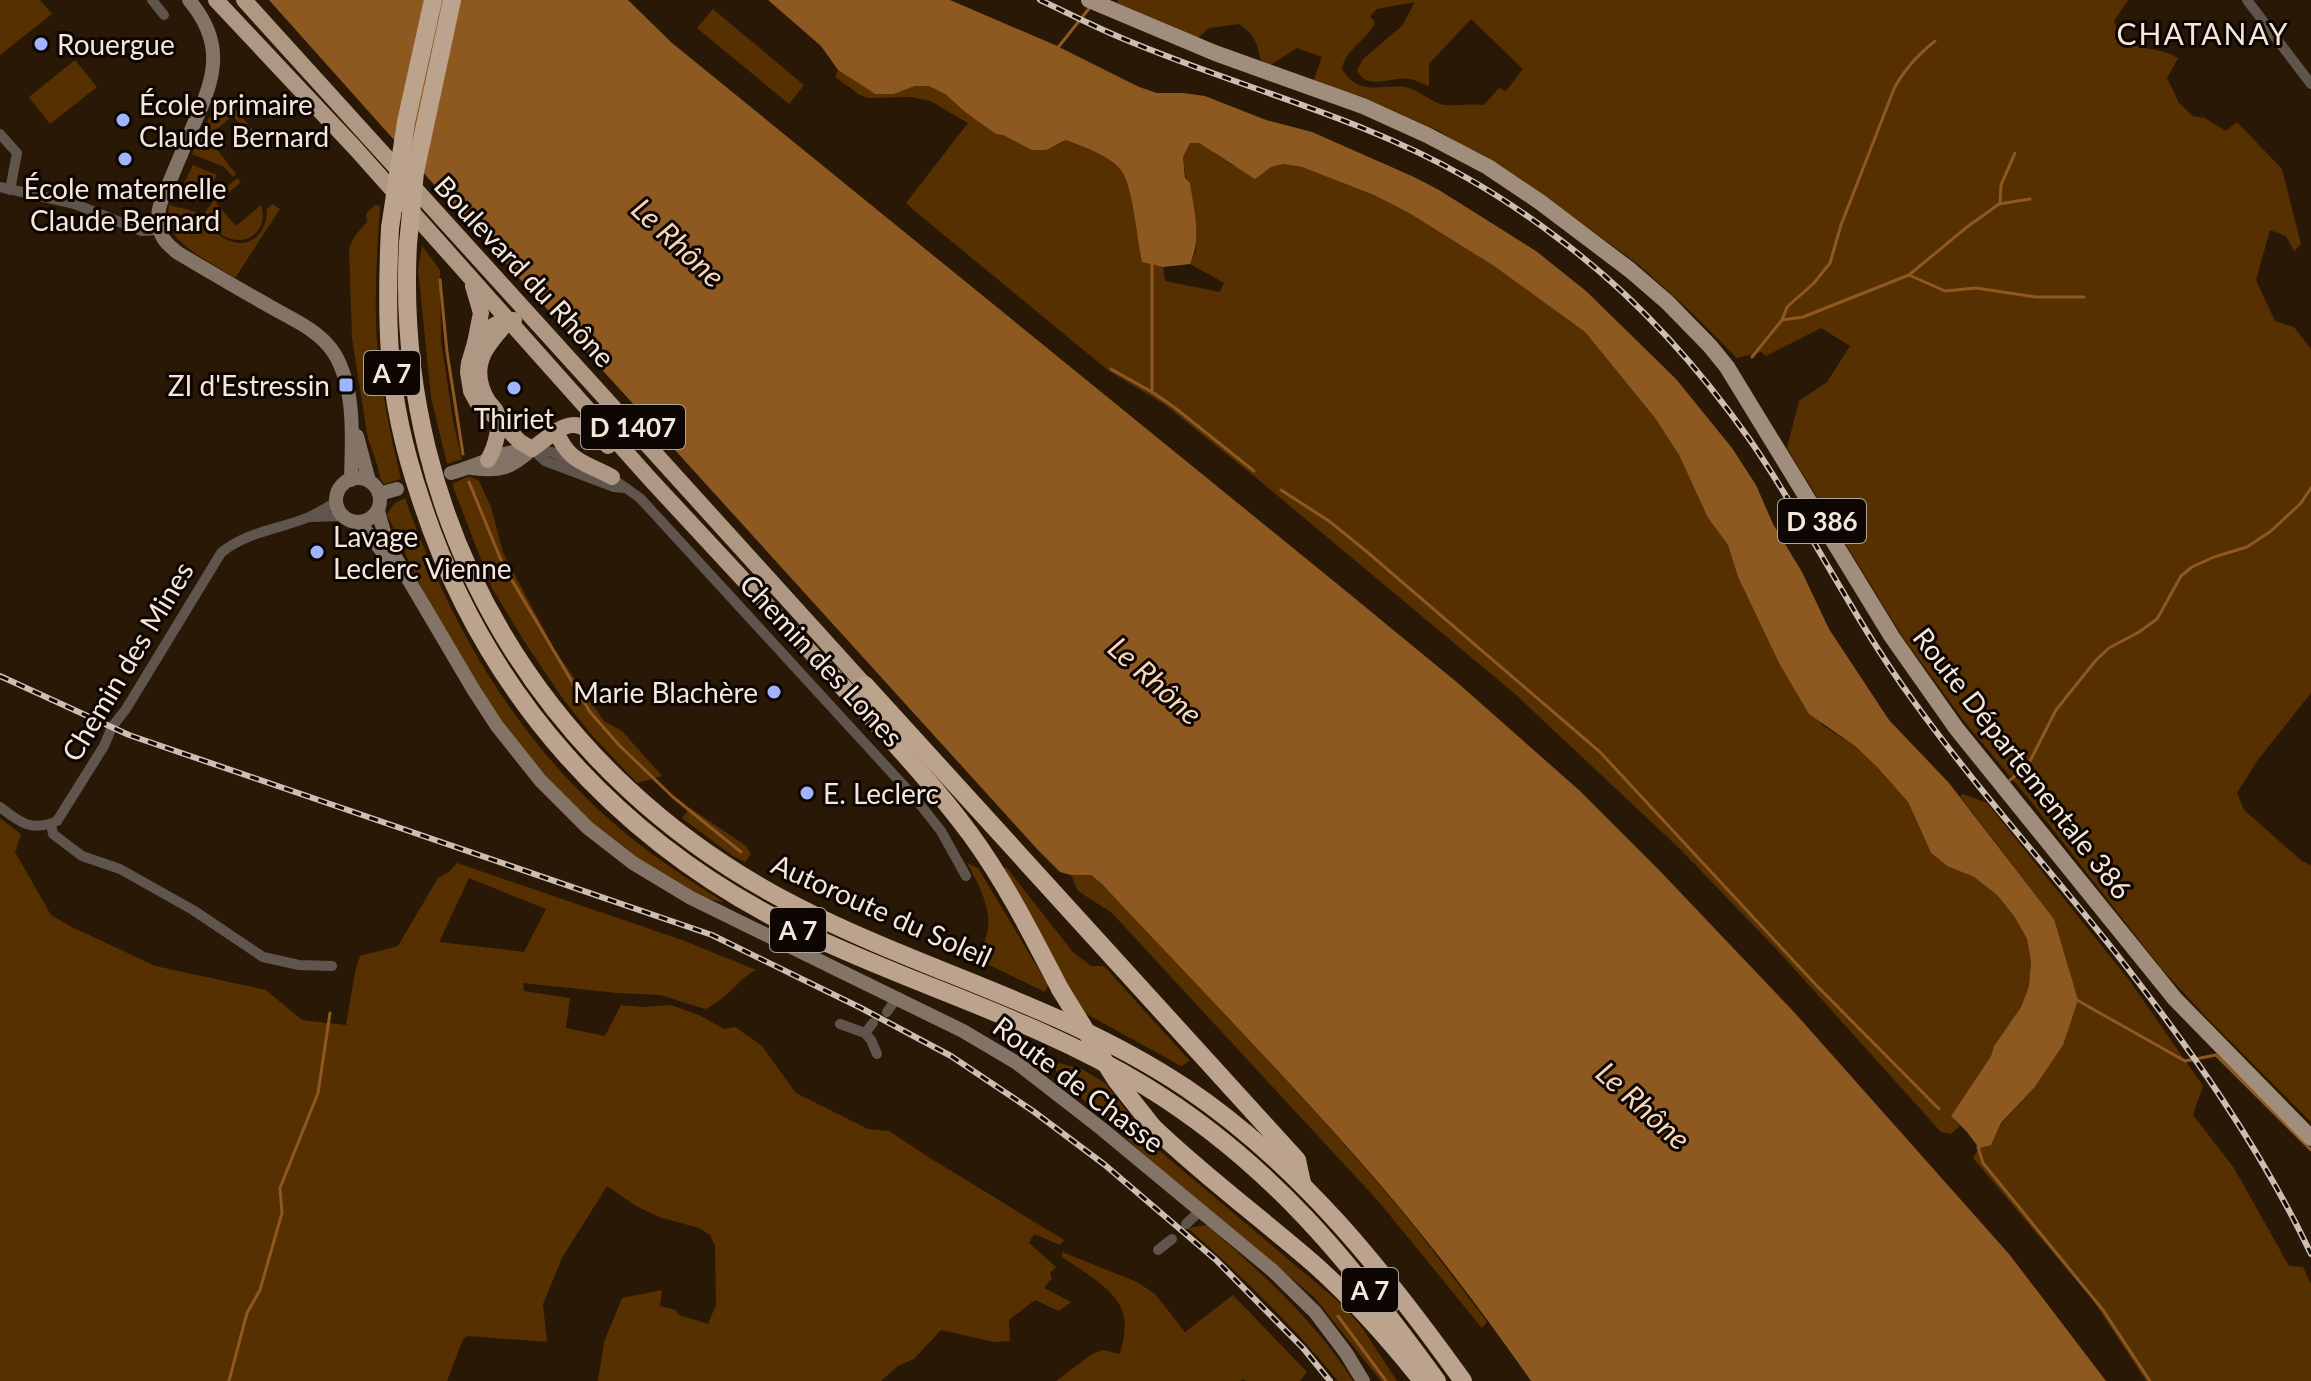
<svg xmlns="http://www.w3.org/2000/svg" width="2311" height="1381" viewBox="0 0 2311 1381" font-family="Lato,sans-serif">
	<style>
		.green { fill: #573001; fill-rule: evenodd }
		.water { fill: #8e5821 }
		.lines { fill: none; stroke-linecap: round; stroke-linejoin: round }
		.stream { stroke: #8e5821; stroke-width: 3 }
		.minor { stroke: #5f554c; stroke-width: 10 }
		.secondary { stroke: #847467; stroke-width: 14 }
		.primary { stroke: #a18d7b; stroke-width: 16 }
		.trunk { stroke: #ae9884; stroke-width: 16 }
		.motorway { stroke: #bca38e; stroke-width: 18 }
		.rail-casing { stroke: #cdbeb2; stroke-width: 6 }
		.rail { stroke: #0d0602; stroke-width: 3; stroke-dasharray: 9; stroke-linecap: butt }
		.motorway-bridge { stroke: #bca38e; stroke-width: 18 }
		.poi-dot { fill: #a0b3fd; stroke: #0d0602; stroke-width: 3 }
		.labels { text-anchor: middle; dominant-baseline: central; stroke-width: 6; stroke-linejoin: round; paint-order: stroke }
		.shield { fill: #0d0602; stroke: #afa49b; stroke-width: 2 }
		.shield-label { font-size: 26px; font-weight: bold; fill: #f5e7dc }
		.poi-label { font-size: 28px; fill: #f5e7dc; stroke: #0d0602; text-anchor: start }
		.street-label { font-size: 28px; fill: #f5e7dc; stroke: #0d0602 }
		.neighbourhood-label { font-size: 30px; letter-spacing: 2px; fill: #f5e7dc; stroke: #0d0602 }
		.water-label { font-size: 30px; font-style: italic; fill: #f7d7bc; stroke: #0d0602 }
	</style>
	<rect width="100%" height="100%" fill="#2a1806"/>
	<g class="green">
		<polygon points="0,0 40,0 52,14 0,55"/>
		<path d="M1118,0h1010l-14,21c18,38 35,20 64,37l-11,20 12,25 14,13 12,2 21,13 11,-9 45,47 19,75 -7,7 -8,-15 -16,-6 -14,50 19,41 19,6 17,22v344l-54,68 -20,32 7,17 58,51 9,4v257l-106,-106 -44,-48 -128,-164 -69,-83 -62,-85 -115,-188 12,-47 28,-19 23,-36 -29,-18 -55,28 -5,-4 -24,6 -45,-45 -53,-48 -99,-72 -101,-62 -76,-34 -50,-15 9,-25 -25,-9 -27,17 -10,-6c-2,-16 -7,-26 -21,-35l-30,4 -12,11 -80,-36zM1415,2l-13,24 -39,33 -6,11c10,22 35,6 53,9 6,1 13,5 19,7v-22l42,-45 52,50 -17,22 -7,-3 -15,17c-13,-2 -33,2 -44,-1 -12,-5 -23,-15 -35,-17 -27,-3 -45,10 -63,-18 3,-20 26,-29 33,-47l-5,-6 7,-7z"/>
		<polygon points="713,9 804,85 789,104 697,28"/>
		<polygon points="75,60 97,87 50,124 29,97"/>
		<path d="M838,70l37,24h19l21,-8h15l15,8 20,18 67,38 28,-6 6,-4c17,7 43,15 55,30 12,14 16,71 21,92l21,5 2,14 55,11 4,-9 -34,-19 6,-13 -13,-94 7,-14h9l33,22 27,10 12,-8 12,-3 19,3 72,28 35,18 85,53 91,66 70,86 24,37 29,63 20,27 10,32 41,86 43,62 33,21 23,22 30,34 23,51 16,13 27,11 23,18 17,21 13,23 4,22 -2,25 -8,21 -27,39 -3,10 -40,60 9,10 -9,8 -10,-2 -161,-179 -100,-104 -166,-156 -260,-217 -90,-72 -55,-33 -193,-159 -10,-9 62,-80 -38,-22 -18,-4 -43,1 -9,-3 -25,-18z"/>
		<polygon points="226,98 257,135 252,139 233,116 207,137 236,174 233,177 224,167 192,154 209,118 212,117 219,103"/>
		<polygon points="193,165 217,175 199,202 179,194"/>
		<path d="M237,178l4,4 -25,21 20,23 25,-21c8,23 -11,41 -33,33 -11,-4 -17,-15 -24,-24l12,-17z"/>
		<path d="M272,204l8,5 -45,69c-18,-12 -53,-29 -63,-47 -6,-9 -4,-17 -3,-26 8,3 23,4 30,9 7,5 10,14 17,19 25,20 51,8 51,-24z"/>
		<path d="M375,205l5,1c-3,45 -6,92 -3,137 4,46 13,91 24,136l-17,5 -4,-6 -2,-11 -10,-28 -16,-101 -3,-89 5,-12 13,-15 -1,-8z"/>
		<polygon points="422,246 440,270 441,340 453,421 462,459 447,464 431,397 418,269"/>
		<polygon points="469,476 479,481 491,507 503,553 556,652 604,721 622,731 662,776 637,783 589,732 563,699 526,644 492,588 452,484"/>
		<path d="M405,498c45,128 113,246 219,334 31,26 65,48 100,70 -32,-5 -60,-25 -86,-43 -119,-84 -193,-215 -251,-345l8,-11z"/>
		<polygon points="1963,794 1987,803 2129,980 2203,1086 2193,1115 2234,1168 2289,1266 2303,1267 2311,1284 2311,1381 2146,1381 2093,1300 1973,1158 1979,1148 1991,1144 2001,1124 2034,1088 2054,919 1960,796"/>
		<polygon points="690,808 746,846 751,854 745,862 733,856 682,818"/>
		<path d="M0,818l21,16 -6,18 36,63 21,12 83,39 111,24 36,30 44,5 9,-53 5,-16 38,-10 40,-68 11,-6 8,-9 228,78 71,29c-19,10 -32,32 -51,39l-45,-14 -43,-2 -94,-10 1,8 46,7 -4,30 39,8 16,-31 22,2 28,-2 28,10 25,14 11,-2 26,18 35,48 72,36 21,2 41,27 134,82 -4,5 -26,-11 -5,9 27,24 -6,6 2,5 -8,10 27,14 -12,9 -24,-11 -26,20 1,21 -16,1 -53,-12 -27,29 -16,7 -17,15h-283l6,-39 18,-44 40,-8 -2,16 16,4 3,5 29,9 8,-19 -1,-60 -5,-10 -11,-7 -40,-11 -23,-11 -29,-20 -45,72 -19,46 4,38 -79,-6 -5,3 -16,42h-447zM469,878l77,31 -22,43 -85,-10z"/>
		<path d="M967,863l11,5 70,117 -3,7 -68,-33c3,-9 8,-17 10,-26 6,-23 -9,-50 -20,-70z"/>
		<polygon points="1006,867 1073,952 1091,966 1104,966 1190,1061 1181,1066 1083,1012 1001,871"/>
		<path d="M1071,875h20l11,9c94,100 191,199 280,304 37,43 71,89 105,134l-5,6 -103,-126 -267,-289 -34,-22z"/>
		<polygon points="1059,1063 1082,1069 1105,1083 1141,1130 1162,1153 1339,1302 1361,1326 1397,1381 1381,1381 1315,1298 1149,1159 1074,1091 1056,1071 1055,1067"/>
		<path d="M1207,1225c54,48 107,94 146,156h-15c-45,-56 -97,-105 -150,-153z"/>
		<path d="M1062,1252l75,30 18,12 30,38 48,-37 74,77 -7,9h-54l-3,-2 -3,2h-184l36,-27 11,-4 17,4c3,-12 6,-24 4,-37 -3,-25 -43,-47 -62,-60z"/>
	</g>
	<g class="water">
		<path d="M269,0h359l44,43 669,544 118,97 121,107 80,80 134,141 215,242 97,127h-575c-46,-66 -96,-132 -148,-193 -90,-105 -187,-203 -281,-304l-11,-9h-20l-11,-3 -22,-22 -609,-671z"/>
		<path d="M768,0h182l105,45 84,42 18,6h26l22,3 61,24 46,12 102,45 25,13 97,61 50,40 90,88 56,69 24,37 17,39 29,48 27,57 60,91 60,63 105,136 24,81 -15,45 -29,43 -33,35 -10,22 -12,3 -12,-16 -16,-16 40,-60 3,-10 27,-39 8,-21 2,-25 -4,-22 -13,-23 -17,-21 -23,-18 -27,-11 -16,-13 -23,-51 -30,-34 -23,-22 -46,-32 -30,-51 -41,-86 -10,-32 -20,-27 -29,-63 -24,-37 -70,-86 -91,-66 -85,-53 -35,-18 -72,-28 -19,-3 -12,3 -16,12 -56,-36h-9l-7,14 2,21 5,5c4,28 12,54 0,81l-27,3 -21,-5c-5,-21 -9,-77 -21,-92 -12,-15 -38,-23 -55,-30l-20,10h-14l-29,-15 -7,-1 -31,-22 -20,-18 -16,-8h-14l-21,8h-19l-37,-24 -17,-24z"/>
	</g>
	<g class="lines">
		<g class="stream">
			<polyline points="1056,50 1091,6"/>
			<polyline points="2000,202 2001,185 2015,153"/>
			<polyline points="1909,275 1967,227 1999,204 2030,199"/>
			<polyline points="440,280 447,352 463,454"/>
			<path d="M1782,320l5,-13 27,-24 16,-20 11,-38 53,-136c9,-18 25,-35 41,-48"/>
			<polyline points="1752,357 1782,320 1803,317 1909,275 1945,291 1976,288 2036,297 2084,297"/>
			<polyline points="1111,369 1152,392 1174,407 1254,471"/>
			<polyline points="1152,392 1152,264"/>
			<polyline points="469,482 503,565 590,712 619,745 673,797 741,852"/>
			<polyline points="1281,490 1329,521 1366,551 1600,752 1817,986 1939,1109"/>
			<polyline points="2010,780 2027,767 2056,710 2096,660 2109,648 2139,632 2157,619 2181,576 2192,567 2214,557 2247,547 2271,531 2301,503 2311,488"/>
			<polyline points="2075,999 2185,1061 2216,1055 2311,1150"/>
			<polyline points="1978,1147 1983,1163 2103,1310 2150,1381"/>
			<polyline points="1338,1316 1386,1381"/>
			<polyline points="229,1381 247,1313 260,1290 282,1213 280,1188 318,1093 330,1013"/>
		</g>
		<g class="minor">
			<polyline points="152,0 164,15"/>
			<polyline points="2247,0 2311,84"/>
			<polyline points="0,134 17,153 10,190"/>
			<polyline points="0,187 75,204 142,231 160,230"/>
			<polyline points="532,449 552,452 578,466"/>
			<polyline points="532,449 545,461 614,487 626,488"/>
			<polyline points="609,476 640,498 915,798 941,831 966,876"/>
			<polyline points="311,517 342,516"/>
			<path d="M0,807c20,16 32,25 57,14l47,-75 8,-19 14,-18 95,-156c24,-21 59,-24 88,-36 9,-4 18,-10 27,-15"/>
			<polyline points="51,824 53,834 82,856 120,869 193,910 263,957 299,965 332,966"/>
			<polyline points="887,1012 896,999"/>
			<polyline points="840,1024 865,1033 873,1023"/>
			<polyline points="865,1033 871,1040 877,1054"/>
			<polyline points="1186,1224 1200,1211"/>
			<polyline points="1158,1250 1172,1239"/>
		</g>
		<g class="secondary">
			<path d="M189,0c37,44 26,78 4,126 -8,19 -16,38 -24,57 -8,17 -16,34 -7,53 3,7 10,12 16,17 29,17 57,34 86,50 23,14 55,26 70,50 22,36 18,86 17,127"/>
			<polyline points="357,436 369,481"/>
			<path d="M472,468c28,4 40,0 60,-19"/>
			<path d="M451,473c30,-8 50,-22 81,-24"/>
			<circle cx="358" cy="500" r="22"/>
			<polyline points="379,494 397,489"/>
			<polyline points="378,511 387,543 473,689 497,726 540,780 588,828 633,863 691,898 963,1031 1017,1063 1102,1129 1272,1270 1315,1312 1346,1353 1363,1381"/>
			<polyline points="359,522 389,560"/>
		</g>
		<polyline class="primary" points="1089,0 1215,53 1363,106 1427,135 1488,167 1540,202 1630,270 1667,302 1710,346 1727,367 1892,637 1956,728 2175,999 2311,1138"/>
		<g class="trunk">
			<polyline points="216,0 355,148 650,479 830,673"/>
			<polyline points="244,0 865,685"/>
			<path d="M473,286l8,27 -6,30 -6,20 -1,9 3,19 7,13 19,14 23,24 12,7c35,-26 41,-36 76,-3"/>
			<path d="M475,343c12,-14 20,-22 39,-23"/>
			<path d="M556,431c13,32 29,31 56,46"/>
			<path d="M488,460c7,-12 14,-35 8,-49 -2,-3 -5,-6 -8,-10 -9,-15 -12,-32 -4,-48 5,-10 12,-17 19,-26"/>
		</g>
		<g class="motorway">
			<path d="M390,228c-2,41 -3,84 0,125 3,49 15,100 31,147 63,194 198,344 382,432 112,54 235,88 342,154 126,77 207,178 292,295"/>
			<path d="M408,244c-15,283 137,534 388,662 128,66 269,101 390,182 114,77 198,183 277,293"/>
			<path d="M830,673c48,53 99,105 141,162 35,48 62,102 89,154"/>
			<polyline points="865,685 1297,1160 1302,1183"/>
			<path d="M1153,1127c51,49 108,91 161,137 38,34 73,73 105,113l6,4"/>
		</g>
		<defs>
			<g id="rail">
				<path d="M1040,0c28,13 55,27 84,39 113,48 235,77 343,139 32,18 63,39 92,61 74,55 138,126 191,201 58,84 102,177 162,259 63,88 136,168 203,253 74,95 144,193 196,302"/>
				<polyline points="0,676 129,735 712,935 861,1008 951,1056 1033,1111 1105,1165 1216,1260 1303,1348 1330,1381"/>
			</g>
		</defs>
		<use href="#rail" class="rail-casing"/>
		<use href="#rail" class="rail"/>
		<g class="motorway-bridge">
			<polyline points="390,228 406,122 433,0"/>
			<polyline points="408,244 415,172 452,0"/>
			<polyline points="1060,989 1116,1080 1153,1127"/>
		</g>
	</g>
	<g class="poi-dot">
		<circle cx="41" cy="44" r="8"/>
		<circle cx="123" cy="120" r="8"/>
		<circle cx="125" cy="159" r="8"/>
		<rect x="338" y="377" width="16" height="16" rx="4"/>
		<circle cx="514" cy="388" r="8"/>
		<circle cx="317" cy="552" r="8"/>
		<circle cx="774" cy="692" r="8"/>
		<circle cx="807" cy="793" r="8"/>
	</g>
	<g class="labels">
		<g class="shield">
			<rect x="364" y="351" width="56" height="44" rx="6"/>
			<rect x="581" y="405" width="104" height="44" rx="6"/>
			<rect x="1778" y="499" width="88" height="44" rx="6"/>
			<rect x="770" y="908" width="56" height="44" rx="6"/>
			<rect x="1342" y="1268" width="56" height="44" rx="6"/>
		</g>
		<g class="shield-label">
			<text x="392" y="373">A 7</text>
			<text x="633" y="427">D 1407</text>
			<text x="1822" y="521">D 386</text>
			<text x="798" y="930">A 7</text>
			<text x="1370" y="1290">A 7</text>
		</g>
		<g class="poi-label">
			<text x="57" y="44">Rouergue</text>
			<text x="139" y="104">École primaire<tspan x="139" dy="32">Claude Bernard</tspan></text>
			<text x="125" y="188" text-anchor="middle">École maternelle<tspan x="125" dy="32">Claude Bernard</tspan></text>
			<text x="330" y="385" text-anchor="end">ZI d'Estressin</text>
			<text x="514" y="418" text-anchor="middle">Thiriet</text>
			<text x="333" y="536">Lavage<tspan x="333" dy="32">Leclerc Vienne</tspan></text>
			<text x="758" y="692" text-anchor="end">Marie Blachère</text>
			<text x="823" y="793">E. Leclerc</text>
		</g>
		<g class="street-label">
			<text transform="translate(525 271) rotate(47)">Boulevard du Rhône</text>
			<text transform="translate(822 660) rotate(47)">Chemin des Lones</text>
			<text transform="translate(127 661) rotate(-59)">Chemin des Mines</text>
			<text transform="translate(2023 763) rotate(52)">Route Départementale 386</text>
			<text transform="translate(882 910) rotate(24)">Autoroute du Soleil</text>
			<text transform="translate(1079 1084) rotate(37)">Route de Chasse</text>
		</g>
		<g class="neighbourhood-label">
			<text x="2203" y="33">CHATANAY</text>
		</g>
		<g class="water-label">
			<text transform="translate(679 242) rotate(43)">Le Rhône</text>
			<text transform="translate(1156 680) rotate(42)">Le Rhône</text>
			<text transform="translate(1644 1105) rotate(42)">Le Rhône</text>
		</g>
	</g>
</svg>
